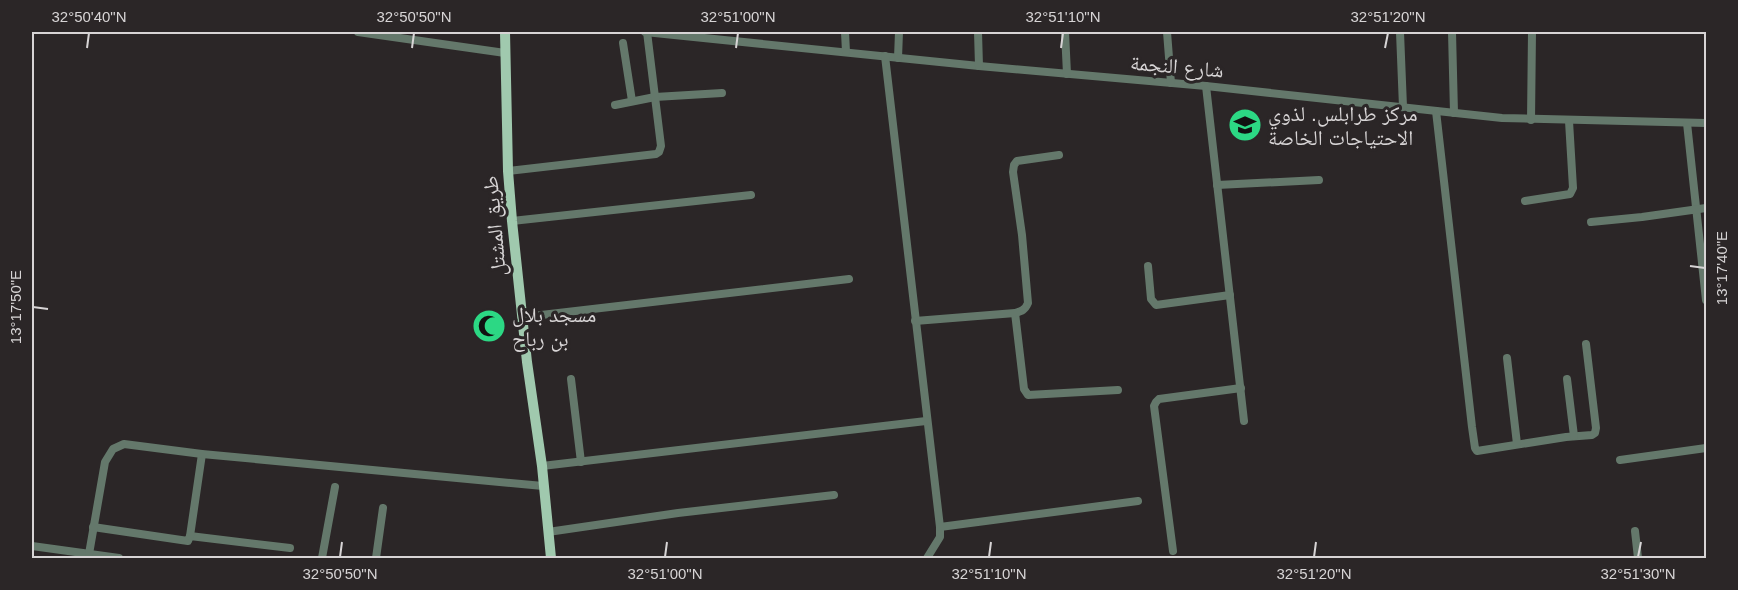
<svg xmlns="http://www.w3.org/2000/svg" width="1738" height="590" viewBox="0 0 1738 590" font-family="Helvetica,'Noto Naskh Arabic',sans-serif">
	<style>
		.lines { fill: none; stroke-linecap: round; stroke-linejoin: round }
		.minor { stroke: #64786b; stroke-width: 8 }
		.major { stroke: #a0c9ae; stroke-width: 10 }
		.ticks { fill: none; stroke: #d7d4d5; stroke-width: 2 }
		.labels { text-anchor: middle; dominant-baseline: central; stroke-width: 6; stroke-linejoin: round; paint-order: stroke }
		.street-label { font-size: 21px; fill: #d7d4d5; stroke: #2b2627 }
		.poi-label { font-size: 21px; fill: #d7d4d5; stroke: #2b2627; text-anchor: start }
		.neatline { fill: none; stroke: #d7d4d5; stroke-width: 2 }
		.ticks-label { font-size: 15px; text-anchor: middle; fill: #d7d4d5 }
	</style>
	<rect width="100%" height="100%" fill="#2b2627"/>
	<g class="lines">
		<g class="minor">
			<polyline points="358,32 505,53"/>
			<polyline points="645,32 979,66 1206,86 1502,118 1706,123"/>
			<polyline points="845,32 846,52"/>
			<polyline points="978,32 979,66"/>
			<polyline points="1065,32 1067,74"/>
			<polyline points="1167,32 1171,83"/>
			<polyline points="1400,32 1403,107"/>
			<polyline points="1452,32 1454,113"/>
			<polyline points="623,43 632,101"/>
			<polyline points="885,56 940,527 940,537 927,558"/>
			<polyline points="898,58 899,32"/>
			<polyline points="1206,86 1244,421"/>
			<polyline points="615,105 655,97 722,93"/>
			<polyline points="1436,111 1472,427 1475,448 1477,451 1566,437 1592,435 1595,433 1596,428 1586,344"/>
			<polyline points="1531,120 1532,32"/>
			<polyline points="1687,123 1706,300"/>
			<polyline points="508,171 656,154 659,152 661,146 647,32"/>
			<polyline points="1217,185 1319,180"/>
			<polyline points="1525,201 1570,194 1573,188 1569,121"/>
			<polyline points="512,221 751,195"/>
			<polyline points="1591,222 1642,217 1706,208"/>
			<polyline points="1148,266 1151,299 1156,305 1230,295"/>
			<polyline points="1015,313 1024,389 1028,395 1118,390"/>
			<polyline points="524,317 849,279"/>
			<path d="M915,321l100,-8c7,-2 10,-3 13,-10l-6,-68 -9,-63 1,-7 3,-4 42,-6"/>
			<polyline points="1507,358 1517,444"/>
			<polyline points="571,379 581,462"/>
			<polyline points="1567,379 1574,436"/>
			<polyline points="1620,460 1706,448"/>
			<polyline points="542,466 926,421"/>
			<polyline points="93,527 188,541 190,536 290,548"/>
			<polyline points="940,527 1138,501"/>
			<polyline points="1635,531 1638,558"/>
			<polyline points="548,532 678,513 834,495"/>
			<polyline points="190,536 202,454"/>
			<polyline points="32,546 119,558"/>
			<polyline points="1173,551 1154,406 1156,402 1159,399 1241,388"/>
			<polyline points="89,554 105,462 113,449 124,444 202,454 543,486"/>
			<polyline points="322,558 335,487"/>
			<polyline points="376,558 383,508"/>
		</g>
		<polyline class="major" points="505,32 508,171 512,221 527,362 542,466 551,558"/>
	</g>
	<path class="ticks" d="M87,48l2,-15M412,48l2,-15M736,48l2,-15M1061,48l2,-15M1385,48l3,-15M1690,266l15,2M33,307l15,2M340,557l2,-15M665,557l2,-15M989,557l2,-15M1314,557l2,-15M1638,557l3,-15"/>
	<defs>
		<symbol id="school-disc" viewBox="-11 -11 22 22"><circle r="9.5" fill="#2cd884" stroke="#2b2627"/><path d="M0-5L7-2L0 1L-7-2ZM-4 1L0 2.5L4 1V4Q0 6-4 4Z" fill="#111"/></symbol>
		<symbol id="mosque-disc" viewBox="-11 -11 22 22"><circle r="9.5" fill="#2cd884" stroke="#2b2627"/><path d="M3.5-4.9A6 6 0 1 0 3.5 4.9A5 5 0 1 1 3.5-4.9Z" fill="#111"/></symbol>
	</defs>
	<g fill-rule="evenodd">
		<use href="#school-disc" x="1226" y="106" width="38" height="38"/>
		<use href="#mosque-disc" x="470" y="307" width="38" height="38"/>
	</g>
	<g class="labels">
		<g class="street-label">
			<text transform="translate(1177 66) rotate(5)">شارع النجمة</text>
			<text transform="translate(494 226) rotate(-95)">طريق المشتل</text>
		</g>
		<g class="poi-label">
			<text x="1268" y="113">مركز طرابلس. لذوي<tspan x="1268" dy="24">الاحتياجات الخاصة</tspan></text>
			<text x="512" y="314">مسجد بلال<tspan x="512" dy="24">بن رباح</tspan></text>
		</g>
	</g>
	<rect width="1738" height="590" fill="none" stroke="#2b2627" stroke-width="66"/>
	<rect x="33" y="33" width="1672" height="524" class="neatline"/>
	<g class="ticks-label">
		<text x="89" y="22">32°50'40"N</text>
		<text x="414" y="22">32°50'50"N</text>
		<text x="738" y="22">32°51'00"N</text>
		<text x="1063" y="22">32°51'10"N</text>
		<text x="1388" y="22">32°51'20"N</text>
		<text transform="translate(1722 268) rotate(-90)" y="5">13°17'40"E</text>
		<text transform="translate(16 307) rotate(-90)" y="5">13°17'50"E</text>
		<text x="340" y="579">32°50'50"N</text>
		<text x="665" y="579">32°51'00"N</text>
		<text x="989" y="579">32°51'10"N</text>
		<text x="1314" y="579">32°51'20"N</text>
		<text x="1638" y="579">32°51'30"N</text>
	</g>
</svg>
